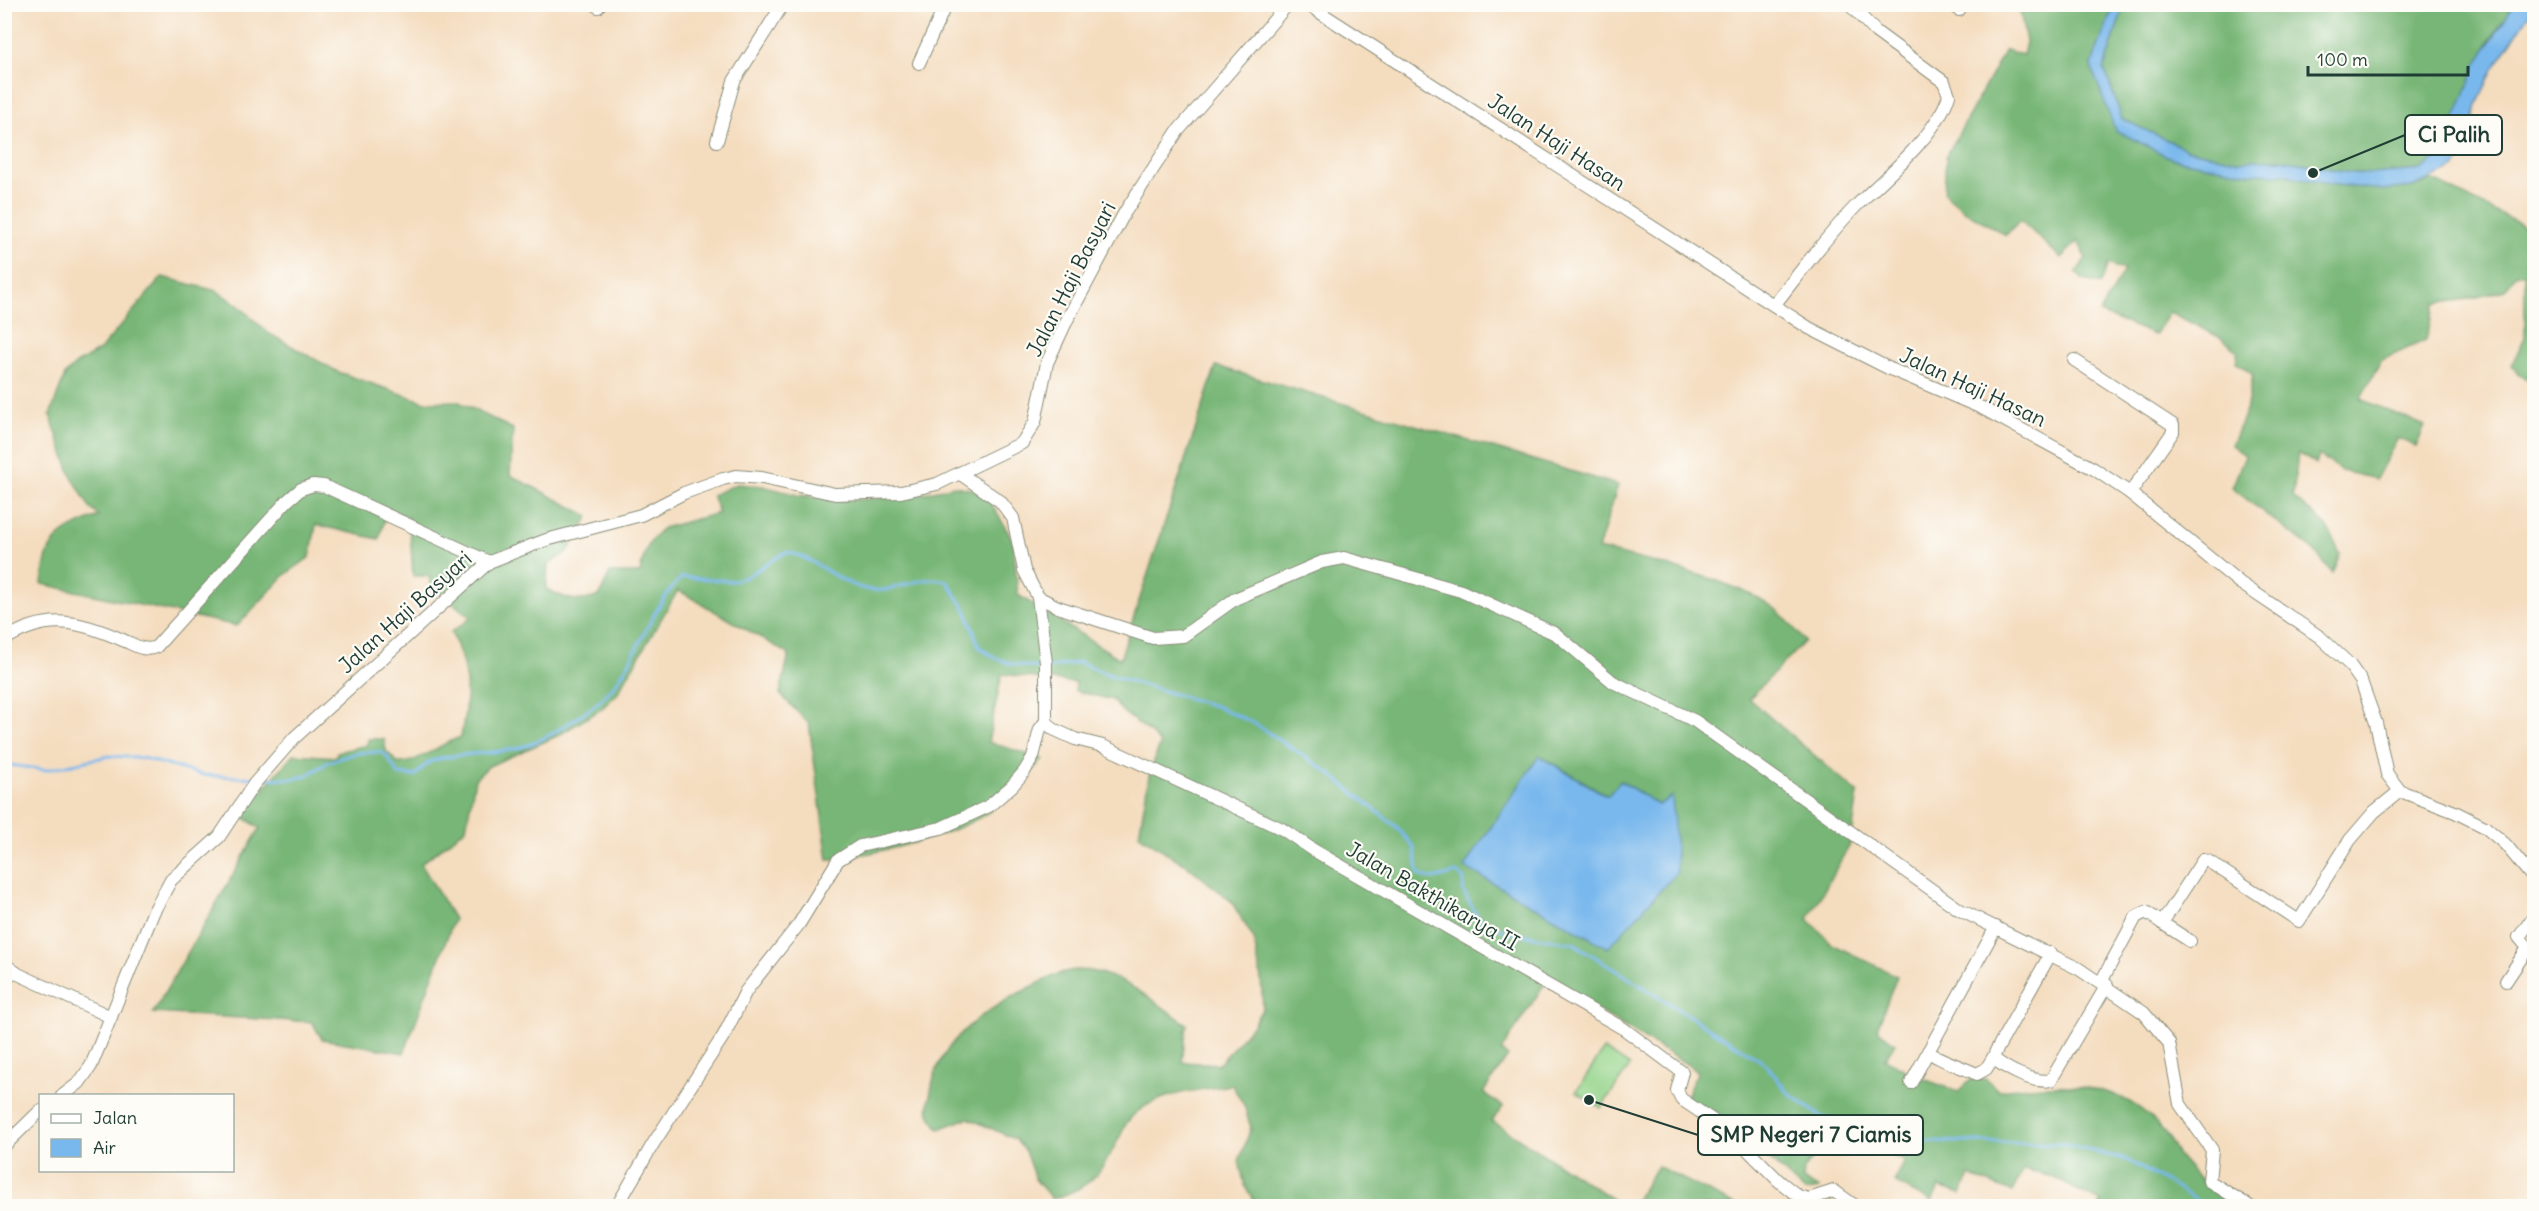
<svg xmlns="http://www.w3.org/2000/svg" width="2539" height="1211" viewBox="0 0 2539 1211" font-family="Delius,sans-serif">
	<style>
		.green { fill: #94d48a; stroke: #5a885f; stroke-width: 1.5 }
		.forest { fill: #77b676; stroke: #4b7a55; stroke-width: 1.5; fill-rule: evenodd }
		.water { fill: #79b8ed; stroke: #4c7a90; stroke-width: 1.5 }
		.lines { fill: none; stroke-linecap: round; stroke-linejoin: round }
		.stream { stroke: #79b8ed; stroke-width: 3 }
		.minor-casing { stroke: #8a8c79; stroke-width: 14 }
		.minor { stroke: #fff; stroke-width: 12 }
		.labels { text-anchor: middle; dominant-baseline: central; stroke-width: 4.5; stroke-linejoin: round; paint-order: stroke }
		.street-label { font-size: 21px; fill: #1f3d34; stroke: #fdfcf7 }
		.leader { fill: none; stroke: #1f3d34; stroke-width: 2 }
		.callout-dot { fill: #1f3d34; stroke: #fdfcf7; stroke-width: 2 }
		.callout { fill: #fdfcf7; stroke: #1f3d34; stroke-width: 2 }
		.callout-label { font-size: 22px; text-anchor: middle; font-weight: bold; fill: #1f3d34 }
	</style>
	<rect width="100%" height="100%" fill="#fdfcf7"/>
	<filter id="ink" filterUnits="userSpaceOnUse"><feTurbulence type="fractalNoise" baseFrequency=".0167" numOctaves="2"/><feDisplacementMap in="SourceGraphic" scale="12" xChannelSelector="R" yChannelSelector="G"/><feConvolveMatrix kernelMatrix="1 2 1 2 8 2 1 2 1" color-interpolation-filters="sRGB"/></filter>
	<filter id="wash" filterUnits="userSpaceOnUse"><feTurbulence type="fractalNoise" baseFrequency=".008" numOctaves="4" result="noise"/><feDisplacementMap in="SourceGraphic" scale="24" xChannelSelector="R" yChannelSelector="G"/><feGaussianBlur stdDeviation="1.35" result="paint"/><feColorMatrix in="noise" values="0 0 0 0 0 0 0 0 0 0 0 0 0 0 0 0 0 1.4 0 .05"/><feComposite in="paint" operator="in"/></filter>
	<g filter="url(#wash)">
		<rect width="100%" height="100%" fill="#f4dcbe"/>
		<polygon class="green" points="1604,1049 1630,1066 1601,1108 1576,1092"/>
		<g class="forest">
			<polygon points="2019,5 2114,5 2091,66 2116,130 2173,159 2250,173 2283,174 2328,184 2412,187 2432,180 2534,231 2534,386 2511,366 2525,337 2525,274 2516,274 2505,290 2473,298 2435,304 2426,340 2382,360 2360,399 2425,426 2416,447 2398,438 2376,479 2342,471 2319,455 2316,464 2298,453 2293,497 2327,526 2340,554 2332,573 2314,551 2232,488 2245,455 2231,445 2246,411 2253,375 2236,362 2238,351 2221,338 2170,312 2155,335 2100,313 2124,270 2108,264 2101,284 2084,280 2076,273 2086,258 2078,241 2061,258 2020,220 2006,235 1966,212 1944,193 1946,157 2005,50 2023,55 2026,42"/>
			<polygon points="2124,5 2514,5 2490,40 2440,156 2421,170 2373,174 2350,173 2281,159 2239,161 2186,149 2122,119 2104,68"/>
			<path d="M162,277l55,14 22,15 29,27 70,39 87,30 32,-1 56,28 -3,46 79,41 -21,35 -20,14 -2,24c20,10 32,15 53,7l11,-23h30c3,-19 8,-32 23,-45l56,-15 -7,-18 25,-11 26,2 34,9 53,5 63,-4 41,-10 18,3 21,17 20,35 5,54 102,64 96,-293 402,119 -20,64c49,12 135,30 175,58 12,9 22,23 32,34l-56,58 109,94 -7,49 -43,77 24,25 65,32 -20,53 18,14 -10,16 31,17 42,16 15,-14 13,1 12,11c62,-7 123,-13 166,42 6,8 10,19 17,27 15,18 32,34 50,47h-132l2,-4 -51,-26 -27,-6 -11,22 -42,-16 -9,18 -22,-7 -7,15 -38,-20 11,-21c-35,-14 -49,-16 -86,-11l-15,20 -1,10 16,9 -14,3 -63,-58 -56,-38 12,-25 -151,-91 -46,71 7,5 -25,37 20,13 -11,15 131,85h-366l-12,-20 -6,-25 12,-33 -7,-23 -12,-20c-31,5 -82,8 -103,35 -5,5 -7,14 -11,20 -17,34 -28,48 -66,59l-17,-20 -10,-28 -10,-12 -47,-21 -29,11c-3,-5 -8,-10 -10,-16 -2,-6 1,-16 2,-22 7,-52 57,-83 100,-104 14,-7 31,-17 47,-17 41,0 77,33 109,54l-5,38 37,2 33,-38 11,-18 -2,-29 -7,-40 -23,-38 -42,-34 -50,-32 10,-59 11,-32c-13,-19 -35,-25 -47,-44l-38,-9 1,-8 -74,-9 -14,68 55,17c-16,17 -31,34 -49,49 -37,29 -119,46 -166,52l-19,-136 -29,-30 9,-40 -111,-64 -61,104 -17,16 -43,26 -68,30 -14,13 -9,49 -45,36 33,55 -50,134 -82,-14 -10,-17 -159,-9 107,-185 -20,-13 54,-61 42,3 1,-5 30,-7 1,-6h16l2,12 12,12c20,1 42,-20 63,-26 8,-43 9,-65 -10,-105l20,-14 -41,-34 -1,-8h-16l-4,-58 -21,-10 -9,31 -63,-14 -6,32 -25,18 -48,51 -195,-42c4,-45 16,-52 57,-68l-9,-8 -19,-33 -21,-60 15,-40 11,-11 24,-14zM1540,756l68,40 13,-15 37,24 14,-8 -64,150z"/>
			<polygon points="1657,1166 1737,1206 1632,1206"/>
		</g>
		<g class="water">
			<polygon points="2114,5 2124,5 2104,68 2122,119 2186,149 2239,161 2281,159 2350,173 2373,174 2421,170 2440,156 2477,63 2514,5 2534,5 2534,8 2493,69 2477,105 2466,150 2456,168 2412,187 2382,190 2328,184 2283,174 2250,173 2173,159 2115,130 2091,66"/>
			<polygon points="1539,756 1607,796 1621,781 1658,805 1672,796 1677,872 1608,948 1464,867"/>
		</g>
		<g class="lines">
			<g class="stream">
				<polyline points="1049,668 1079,662 1109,675 1215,706 1252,722 1325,770 1398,828 1414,848 1419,875 1433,879 1457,873 1464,879 1463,891 1479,919 1510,933 1573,943 1766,1064 1787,1092 1823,1118 1923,1141 2065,1144 2127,1160 2207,1206"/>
				<polyline points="4,764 45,770 109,756 143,758 203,775 255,778"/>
				<path d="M265,778l28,1 13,-3 22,-14 29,-9 23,-1 6,3 12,19 17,2c5,-5 11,-13 17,-15 25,-9 56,-6 82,-12 27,-6 51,-23 73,-38 48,-31 55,-96 95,-134l50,4 14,-4 40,-25c29,5 50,30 79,37 30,7 49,-16 82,-8l20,31 12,35 15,10 17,7 32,4"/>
			</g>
		</g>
	</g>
	<g filter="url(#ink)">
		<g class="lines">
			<defs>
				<g id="minor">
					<polyline points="1307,4 1809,328 1888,368 1982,408 2094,469 2130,493 2240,583 2320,637 2349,664 2361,681 2376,723 2387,774 2400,791 2455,812 2485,827 2505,844 2534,879"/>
					<polyline points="1953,4 1959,10"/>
					<polyline points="598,7 600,4"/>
					<polyline points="919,63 946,4"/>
					<polyline points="717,141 734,81 783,4"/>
					<path d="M1775,304c26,-33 51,-67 80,-97 30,-30 81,-70 94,-112l-5,-13 -68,-50 -27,-28"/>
					<polyline points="2074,360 2173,425 2173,432 2130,493"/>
					<polyline points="959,473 1000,501 1013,518 1024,570 1038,597 1058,607 1153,638 1183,636 1235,599 1322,562 1344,558 1461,591 1556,634 1613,682 1695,721 1960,910 2079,969 2144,1013 2169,1043 2180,1104 2212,1150 2209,1181 2249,1206"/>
					<polyline points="1038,597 1046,663 1046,721 1053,729 1075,739 1103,746 1282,829 1315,851 1624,1029 1682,1072 1677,1090 1681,1099 1730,1132 1779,1181 1798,1196 1809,1199 1834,1191 1855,1206"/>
					<path d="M4,640c44,-28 76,-19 121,1 10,4 19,11 31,6l131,-146 14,-12 12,-4 11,1 165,76"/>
					<polyline points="2190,941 2162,923 2203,860 2208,861 2299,921 2350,840 2374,812 2400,791"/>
					<path d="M2051,953l-55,98 -3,7c13,11 41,26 58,22l56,-95"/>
					<polyline points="4,964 18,974 111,1017"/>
					<polyline points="2506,981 2528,948 2519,937 2534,916"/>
					<polyline points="2101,982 2136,917 2146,912 2162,923"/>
					<path d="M1928,1051c4,6 39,18 49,23l9,-5 7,-11"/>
					<polyline points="1911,1083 1996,927"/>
					<polyline points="62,1096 79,1083 91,1066 153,913 171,880 219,837 254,784 294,738 489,562 546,540 641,515 684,493 723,479 736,476 762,478 835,494 901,492 937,484 1022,443 1035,422 1047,363 1067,320 1125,212 1177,132 1288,4"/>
					<polyline points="4,1146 40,1111"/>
					<polyline points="617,1206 653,1144 724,1035 746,991 799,924 838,860 860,846 941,828 989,806 1012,786 1024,772 1033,757 1040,729 1046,721"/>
				</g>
			</defs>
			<use href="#minor" class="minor-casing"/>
			<use href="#minor" class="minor"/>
		</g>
	</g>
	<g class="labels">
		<g class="street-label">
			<text transform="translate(1557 142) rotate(33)">Jalan Haji Hasan</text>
			<text transform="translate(1071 279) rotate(-63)">Jalan Haji Basyari</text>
			<text transform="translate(1973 387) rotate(25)">Jalan Haji Hasan</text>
			<text transform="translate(405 612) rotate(-42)">Jalan Haji Basyari</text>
			<text transform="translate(1433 896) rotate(30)">Jalan Bakthikarya II</text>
		</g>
	</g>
	<path class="leader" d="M2313 173L2405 135M1589 1100L1698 1135"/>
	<g class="callout-dot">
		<circle cx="2313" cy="173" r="6"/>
		<circle cx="1589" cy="1100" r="6"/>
	</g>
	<g class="callout">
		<rect x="2405" y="115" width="97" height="40" rx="6"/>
		<rect x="1698" y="1115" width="225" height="40" rx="6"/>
	</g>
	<g class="callout-label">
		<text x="2454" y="142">Ci Palih</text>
		<text x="1811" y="1142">SMP Negeri 7 Ciamis</text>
	</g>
	<rect width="2539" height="1211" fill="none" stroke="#fdfcf7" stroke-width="24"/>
	<rect x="39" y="1094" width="195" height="78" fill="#fdfcf7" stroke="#a4b0a9" stroke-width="1.5"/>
	<rect x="51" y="1114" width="30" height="9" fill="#ffffff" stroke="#a4b0a9" stroke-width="1.5"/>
	<text x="93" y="1124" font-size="18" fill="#1f3d34">Jalan</text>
	<rect x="51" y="1139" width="30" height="18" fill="#79b8ed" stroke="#a4b0a9" stroke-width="1.5"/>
	<text x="93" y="1154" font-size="18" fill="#1f3d34">Air</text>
	<path d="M2308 66v9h160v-9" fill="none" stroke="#1f3d34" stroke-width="3"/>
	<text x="2317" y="66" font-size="18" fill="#1f3d34" stroke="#fdfcf7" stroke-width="4.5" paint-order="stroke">100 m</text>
</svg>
